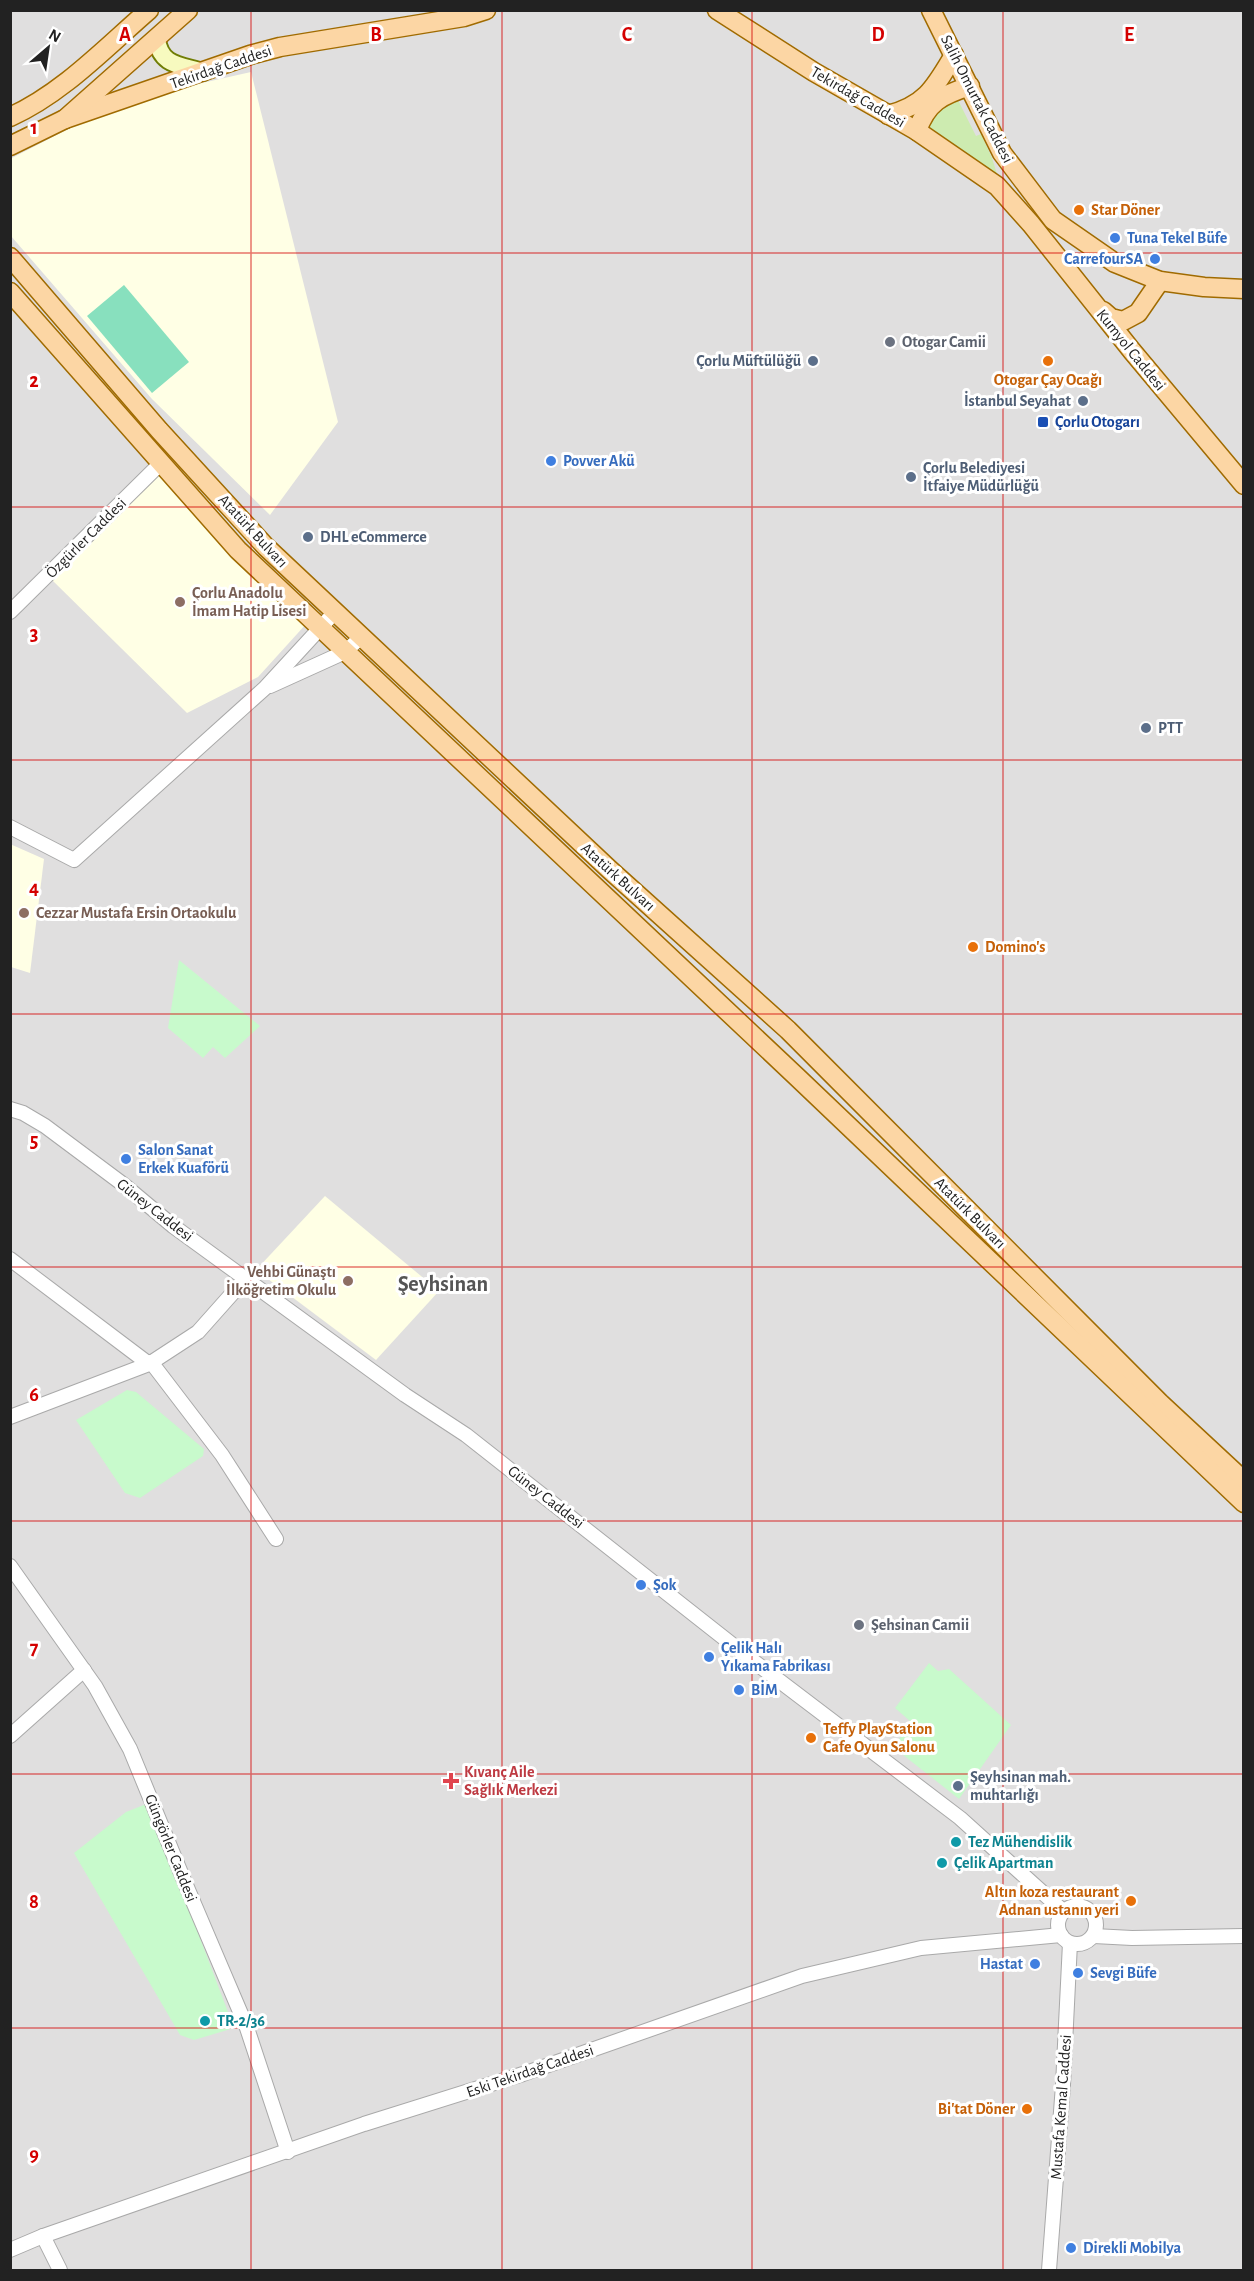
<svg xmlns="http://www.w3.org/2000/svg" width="1254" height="2281" viewBox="0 0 1254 2281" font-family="'Alegreya Sans',sans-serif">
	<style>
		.residential { fill: #e0dfdf }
		.education { fill: #ffffe5 }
		.grass { fill: #cdebb0 }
		.park { fill: #c8facc }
		.pitch { fill: #88e0be }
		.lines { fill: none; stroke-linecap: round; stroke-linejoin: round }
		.tertiary-casing { stroke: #a9a9a9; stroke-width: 16 }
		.secondary-casing { stroke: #707d05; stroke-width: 20 }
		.primary-casing { stroke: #a06b00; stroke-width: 21 }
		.tertiary { stroke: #fff; stroke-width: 14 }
		.secondary { stroke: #f7fabf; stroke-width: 16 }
		.primary { stroke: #fcd6a4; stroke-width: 18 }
		.grid { fill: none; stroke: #d40000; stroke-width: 1.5; stroke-opacity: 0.55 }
		.food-dot { fill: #e8710a; stroke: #fff; stroke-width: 2 }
		.shop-dot { fill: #3f7fe0; stroke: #fff; stroke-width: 2 }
		.worship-dot { fill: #6b7280; stroke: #fff; stroke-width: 2 }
		.service-dot { fill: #5c6f8a; stroke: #fff; stroke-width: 2 }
		.transit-dot { fill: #1a4fb4; stroke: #fff; stroke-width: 2 }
		.education-dot { fill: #8d6e63; stroke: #fff; stroke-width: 2 }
		.health-dot { fill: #e0444e; stroke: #fff; stroke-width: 2 }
		.culture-dot { fill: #0f9aa8; stroke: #fff; stroke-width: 2 }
		.labels { text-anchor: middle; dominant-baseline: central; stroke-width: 6; stroke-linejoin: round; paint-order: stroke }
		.street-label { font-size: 16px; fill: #222; stroke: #fff }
		.food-label { font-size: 16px; font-weight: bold; fill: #c56008; stroke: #fff; text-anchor: start }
		.shop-label { font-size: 16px; font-weight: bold; fill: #366cbe; stroke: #fff; text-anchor: start }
		.worship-label { font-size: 16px; font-weight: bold; fill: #5b616d; stroke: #fff; text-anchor: start }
		.service-label { font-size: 16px; font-weight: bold; fill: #4e5e75; stroke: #fff; text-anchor: start }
		.transit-label { font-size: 16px; font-weight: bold; fill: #164399; stroke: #fff; text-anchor: start }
		.education-label { font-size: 16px; font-weight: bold; fill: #785e54; stroke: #fff; text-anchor: start }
		.health-label { font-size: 16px; font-weight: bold; fill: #be3a42; stroke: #fff; text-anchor: start }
		.culture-label { font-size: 16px; font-weight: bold; fill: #0d838f; stroke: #fff; text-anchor: start }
		.district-label { font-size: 22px; font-weight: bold; fill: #555; stroke: #fff }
		.grid-label { font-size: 20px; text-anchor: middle; font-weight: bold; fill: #d40000; stroke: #fff; stroke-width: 6; stroke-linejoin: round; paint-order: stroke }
	</style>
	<rect width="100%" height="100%" fill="#f2efe9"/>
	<rect class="residential" x="11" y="11" width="1232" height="2259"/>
	<g class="education">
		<polygon points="251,72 338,422 270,515 152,399 11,236 10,159 76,125 153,94"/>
		<polygon points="160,472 307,623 258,677 187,713 52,580"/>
		<polygon points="10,844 44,859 30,973 11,967"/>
		<polygon points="325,1196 439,1291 376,1360 256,1270"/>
	</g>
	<polygon class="grass" points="956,96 976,136 981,134 992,158 997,174 988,177 924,129 927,118"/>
	<g class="park">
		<polygon points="179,960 260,1026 225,1058 213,1047 203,1058 168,1028"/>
		<polygon points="127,1390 136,1392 204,1449 203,1456 140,1498 125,1493 76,1420"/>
		<polygon points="929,1663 938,1671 949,1669 1011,1725 959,1799 893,1747 910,1725 910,1721 895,1708"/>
		<polygon points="149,1803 234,2028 194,2040 180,2035 74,1853 126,1812"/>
	</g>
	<polygon class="pitch" points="124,285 189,362 152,393 87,316"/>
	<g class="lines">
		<defs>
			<g id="tertiary">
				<polyline points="10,612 161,463"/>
				<polyline points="270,686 345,652 360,638"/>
				<polyline points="10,827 74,860 265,688 334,613"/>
				<polyline points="10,1109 23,1113 45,1126 124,1185 173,1226 405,1395 466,1435 748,1657 960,1818 1063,1911"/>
				<polyline points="10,1259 149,1364"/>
				<polyline points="151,1362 222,1455 276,1539"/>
				<polyline points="10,1417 149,1364 198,1332 246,1278"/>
				<polyline points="10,1566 95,1686 130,1749 183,1878 247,2028 288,2152"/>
				<polyline points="10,1736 84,1670"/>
				<circle cx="1077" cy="1925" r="19"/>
				<polyline points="1094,1936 1132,1938 1244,1936"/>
				<polyline points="43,2236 60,2270"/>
				<polyline points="10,2250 43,2236 364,2124 523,2074 802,1976 921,1948 1061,1935"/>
				<polyline points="1049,2270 1063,2085 1070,1943"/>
			</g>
			<path id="secondary" d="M157,39c3,27 24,26 46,33"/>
			<g id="primary">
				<polyline points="717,10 814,72 917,131 997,186 1031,224 1132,351 1244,485"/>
				<polyline points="931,10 1002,153 1053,220 1115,263 1160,281 1204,287 1244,289"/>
				<path d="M888,115c38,-10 47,-28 66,-60"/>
				<path d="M10,117c53,-24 95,-69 139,-107"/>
				<polyline points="65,119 250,55 280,47 464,17 486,10"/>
				<path d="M917,131c10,-29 25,-36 53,-45"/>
				<polyline points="10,146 65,119 188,10"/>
				<polyline points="10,257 159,430 266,547 610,870 788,1030 1160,1403 1244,1481"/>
				<polyline points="10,292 238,550 797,1077 1244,1503"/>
				<polyline points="1103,311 1111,318 1123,321 1138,313 1160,281"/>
			</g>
		</defs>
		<use href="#tertiary" class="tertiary-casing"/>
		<use href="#secondary" class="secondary-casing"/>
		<use href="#primary" class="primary-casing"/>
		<use href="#tertiary" class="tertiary"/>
		<use href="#secondary" class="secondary"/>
		<use href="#primary" class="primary"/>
	</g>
	<path class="grid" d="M251,10v2260M502,10v2260M752,10v2260M1003,10v2260M10,253h1234M10,507h1234M10,760h1234M10,1014h1234M10,1267h1234M10,1521h1234M10,1774h1234M10,2028h1234"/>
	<g class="food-dot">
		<circle cx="1079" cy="210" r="6"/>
		<circle cx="1048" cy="361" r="6"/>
		<circle cx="973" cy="947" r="6"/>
		<circle cx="811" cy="1738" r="6"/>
		<circle cx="1131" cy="1901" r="6"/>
		<circle cx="1027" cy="2109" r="6"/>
	</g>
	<g class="shop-dot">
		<circle cx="1115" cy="238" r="6"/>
		<circle cx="1155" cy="259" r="6"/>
		<circle cx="551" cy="461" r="6"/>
		<circle cx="126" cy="1159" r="6"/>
		<circle cx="641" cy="1585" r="6"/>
		<circle cx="709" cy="1657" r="6"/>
		<circle cx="739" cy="1690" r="6"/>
		<circle cx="1035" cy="1964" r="6"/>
		<circle cx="1078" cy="1973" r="6"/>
		<circle cx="1071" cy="2248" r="6"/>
	</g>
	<g class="worship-dot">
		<circle cx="890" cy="342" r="6"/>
		<circle cx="859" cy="1625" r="6"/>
	</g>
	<g class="service-dot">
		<circle cx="813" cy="361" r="6"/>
		<circle cx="1083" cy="401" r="6"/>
		<circle cx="911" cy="477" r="6"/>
		<circle cx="308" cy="537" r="6"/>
		<circle cx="1146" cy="728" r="6"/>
		<circle cx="958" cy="1786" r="6"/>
	</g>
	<rect class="transit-dot" x="1037" y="416" width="12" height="12" rx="3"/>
	<g class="education-dot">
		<circle cx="180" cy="602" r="6"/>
		<circle cx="24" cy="913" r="6"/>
		<circle cx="348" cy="1281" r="6"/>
	</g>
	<path class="health-dot" d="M448 1772h6v6h6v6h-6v6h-6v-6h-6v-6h6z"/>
	<g class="culture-dot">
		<circle cx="956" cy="1842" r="6"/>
		<circle cx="942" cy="1863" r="6"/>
		<circle cx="205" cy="2021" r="6"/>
	</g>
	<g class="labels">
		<g class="street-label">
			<text transform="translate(221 67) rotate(-19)">Tekirdağ Caddesi</text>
			<text transform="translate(858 97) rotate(30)">Tekirdağ Caddesi</text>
			<text transform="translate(977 99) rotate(63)">Salih Omurtak Caddesi</text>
			<text transform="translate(1131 350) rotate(51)">Kumyol Caddesi</text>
			<text transform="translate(253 531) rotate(47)">Atatürk Bulvarı</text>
			<text transform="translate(86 538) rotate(-45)">Özgürler Caddesi</text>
			<text transform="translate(618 877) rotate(42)">Atatürk Bulvarı</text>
			<text transform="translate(155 1210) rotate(38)">Güney Caddesi</text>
			<text transform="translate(970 1213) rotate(45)">Atatürk Bulvarı</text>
			<text transform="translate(546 1497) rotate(38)">Güney Caddesi</text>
			<text transform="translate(171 1848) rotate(68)">Güngörler Caddesi</text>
			<text transform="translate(530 2071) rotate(-19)">Eski Tekirdağ Caddesi</text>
			<text transform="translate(1061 2107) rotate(-86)">Mustafa Kemal Caddesi</text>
		</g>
		<g class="food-label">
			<text x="1091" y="210">Star Döner</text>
			<text x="1048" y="380" text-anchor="middle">Otogar Çay Ocağı</text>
			<text x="985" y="947">Domino's</text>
			<text x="823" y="1729">Teffy PlayStation<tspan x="823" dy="18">Cafe Oyun Salonu</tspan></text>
			<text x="1119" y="1892" text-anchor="end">Altın koza restaurant<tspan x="1119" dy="18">Adnan ustanın yeri</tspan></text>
			<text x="1015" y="2109" text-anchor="end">Bi'tat Döner</text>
		</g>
		<g class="shop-label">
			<text x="1127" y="238">Tuna Tekel Büfe</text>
			<text x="1143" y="259" text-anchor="end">CarrefourSA</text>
			<text x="563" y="461">Povver Akü</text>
			<text x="138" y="1150">Salon Sanat<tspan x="138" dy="18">Erkek Kuaförü</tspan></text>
			<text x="653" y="1585">Şok</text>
			<text x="721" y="1648">Çelik Halı<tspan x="721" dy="18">Yıkama Fabrikası</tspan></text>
			<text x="751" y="1690">BİM</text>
			<text x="1023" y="1964" text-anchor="end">Hastat</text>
			<text x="1090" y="1973">Sevgi Büfe</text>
			<text x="1083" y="2248">Direkli Mobilya</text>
		</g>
		<g class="worship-label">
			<text x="902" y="342">Otogar Camii</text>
			<text x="871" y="1625">Şehsinan Camii</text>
		</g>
		<g class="service-label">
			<text x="801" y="361" text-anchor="end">Çorlu Müftülüğü</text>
			<text x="1071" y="401" text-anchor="end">İstanbul Seyahat</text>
			<text x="923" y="468">Çorlu Belediyesi<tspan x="923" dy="18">İtfaiye Müdürlüğü</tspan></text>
			<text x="320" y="537">DHL eCommerce</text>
			<text x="1158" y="728">PTT</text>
			<text x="970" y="1777">Şeyhsinan mah.<tspan x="970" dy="18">muhtarlığı</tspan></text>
		</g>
		<g class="transit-label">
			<text x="1055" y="422">Çorlu Otogarı</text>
		</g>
		<g class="education-label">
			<text x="192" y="593">Çorlu Anadolu<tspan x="192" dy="18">İmam Hatip Lisesi</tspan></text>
			<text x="36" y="913">Cezzar Mustafa Ersin Ortaokulu</text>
			<text x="336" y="1272" text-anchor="end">Vehbi Günaştı<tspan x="336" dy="18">İlköğretim Okulu</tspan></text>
		</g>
		<g class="health-label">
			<text x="464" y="1772">Kıvanç Aile<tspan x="464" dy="18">Sağlık Merkezi</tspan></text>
		</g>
		<g class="culture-label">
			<text x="968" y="1842">Tez Mühendislik</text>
			<text x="954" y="1863">Çelik Apartman</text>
			<text x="217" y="2021">TR-2/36</text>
		</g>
		<g class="district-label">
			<text x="443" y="1284">Şeyhsinan</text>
		</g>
	</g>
	<g class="grid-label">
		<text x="125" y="41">A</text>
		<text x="376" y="41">B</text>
		<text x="627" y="41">C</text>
		<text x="878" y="41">D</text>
		<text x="1129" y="41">E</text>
		<text x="34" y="134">1</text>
		<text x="34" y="387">2</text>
		<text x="34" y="640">3</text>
		<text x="34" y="894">4</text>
		<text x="34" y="1147">5</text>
		<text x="34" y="1401">6</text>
		<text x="34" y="1654">7</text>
		<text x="34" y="1908">8</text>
		<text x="34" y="2161">9</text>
	</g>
	<rect width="1254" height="2281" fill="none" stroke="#222222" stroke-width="24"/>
	<g transform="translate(48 48) rotate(29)" stroke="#ffffff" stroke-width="4.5" paint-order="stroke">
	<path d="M0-4.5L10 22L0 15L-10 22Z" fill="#222222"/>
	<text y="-9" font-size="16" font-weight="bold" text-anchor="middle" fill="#222222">N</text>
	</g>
</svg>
